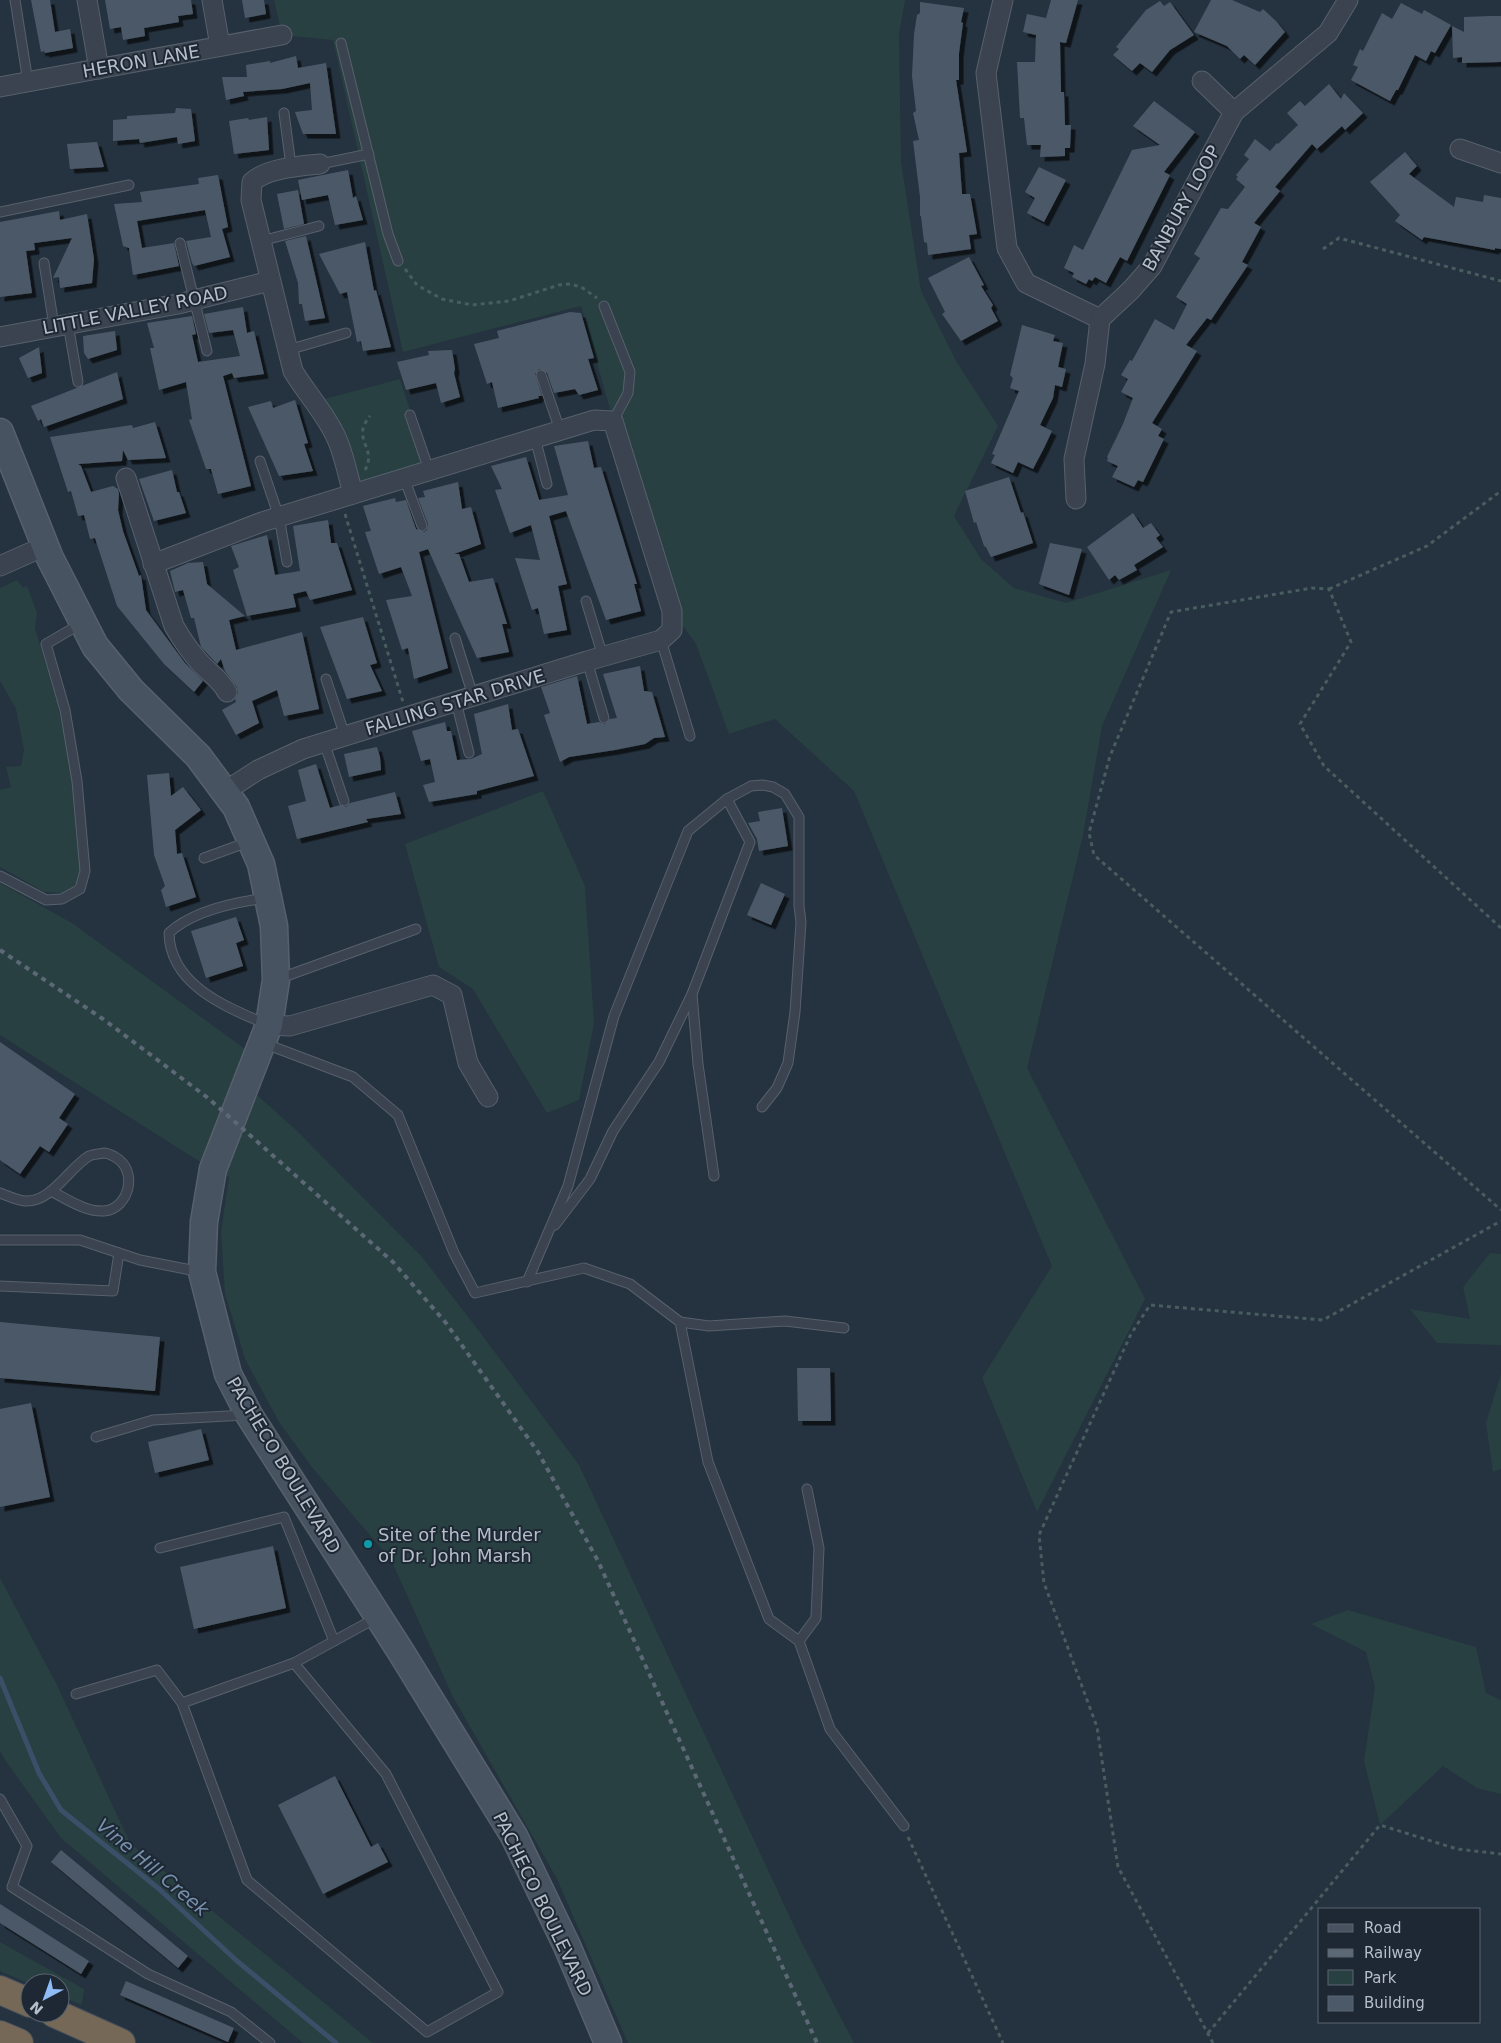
<svg xmlns="http://www.w3.org/2000/svg" width="1501" height="2043" viewBox="0 0 1501 2043" font-family="'DejaVu Sans',sans-serif">
	<style>
		.green { fill: #284041 }
		.lines { fill: none; stroke-linecap: round; stroke-linejoin: round }
		.stream { stroke: #3b5068; stroke-width: 5 }
		.building { fill: #4c5968; filter: url(#shadow) }
		.lane-casing { stroke: #57616d; stroke-width: 11 }
		.street-casing { stroke: #57616d; stroke-width: 21 }
		.secondary-casing { stroke: #57616d; stroke-width: 29 }
		.highway-casing { stroke: #444e5a; stroke-width: 30 }
		.path { stroke: #485d5f; stroke-width: 3; stroke-dasharray: 4 4; stroke-linecap: butt }
		.lane { stroke: #3a434f; stroke-width: 9 }
		.street { stroke: #3a434f; stroke-width: 19 }
		.secondary { stroke: #485362; stroke-width: 26 }
		.highway { stroke: #756857; stroke-width: 28 }
		.rail { stroke: #5c6876; stroke-width: 4; stroke-dasharray: 5 5; stroke-linecap: butt }
		.culture-dot { fill: #0f9aa8; stroke: #1e2834; stroke-width: 2 }
		.labels { text-anchor: middle; dominant-baseline: central; stroke-width: 4; stroke-linejoin: round; paint-order: stroke }
		.street-label { font-size: 18px; fill: #b6beca; stroke: #1e2834 }
		.poi-label { font-size: 18px; fill: #b6beca; stroke: #1e2834; text-anchor: start }
		.water-label { font-size: 19px; font-style: italic; fill: #7790ac; stroke: #1e2834 }
	</style>
	<defs>
		<filter id="shadow"><feDropShadow dx="4.5" dy="4.5" stdDeviation="0" flood-color="#0009"/></filter>
	</defs>
	<rect width="100%" height="100%" fill="#25323f"/>
	<g class="green">
		<polygon points="274,0 905,0 899,34 901,162 921,291 956,361 998,426 954,516 981,559 1014,588 1066,603 1171,570 1102,726 1083,835 1027,1068 1145,1299 1037,1512 982,1378 1052,1266 854,791 775,719 729,734 696,644 672,611 613,420 581,306 403,352 333,40 282,35"/>
		<polygon points="400,379 429,470 353,494 313,402"/>
		<polygon points="17,580 23,588 27,586 37,613 35,628 58,706 75,788 81,860 80,879 71,889 62,893 44,892 0,867 0,790 11,787 6,767 21,766 24,750 16,709 0,681 0,588"/>
		<polygon points="543,791 585,886 594,1023 579,1100 547,1113 473,989 439,967 405,844"/>
		<polygon points="0,883 72,923 256,1057 246,1085 295,1129 422,1257 479,1331 579,1465 802,1943 854,2043 628,2043 557,1879 453,1697 391,1560 311,1466 279,1422 245,1359 225,1294 221,1232 229,1177 197,1160 0,1035"/>
		<polygon points="1490,1253 1501,1254 1501,1345 1437,1343 1410,1309 1470,1319 1463,1287"/>
		<polygon points="1501,1374 1501,1469 1493,1472 1486,1423"/>
		<polygon points="0,1578 57,1685 130,1843 373,2043 303,2043 61,1838 5,1760 0,1751"/>
		<polygon points="1348,1610 1476,1647 1486,1693 1501,1700 1501,1794 1477,1788 1443,1766 1380,1825 1364,1761 1375,1687 1366,1652 1311,1624"/>
		<polygon points="0,1942 84,1989 82,2005 60,1996 60,1983 30,1984 0,1971"/>
	</g>
	<g class="lines">
		<polyline class="stream" points="0,1678 39,1773 61,1810 158,1888 237,1961 336,2043"/>
	</g>
	<g class="building">
		<polygon points="31,0 50,0 55,32 70,29 73,48 45,53 44,51 41,52"/>
		<polygon points="105,0 191,0 193,14 178,16 179,22 144,28 145,36 123,40 121,27 110,29"/>
		<polygon points="242,0 264,0 266,14 245,18"/>
		<polygon points="1051,0 1078,0 1066,43 1060,42 1061,92 1064,92 1065,125 1071,125 1070,148 1065,148 1065,156 1040,157 1041,145 1027,145 1024,118 1020,118 1017,62 1035,62 1036,35 1023,32 1027,14 1046,18"/>
		<polygon points="1211,0 1232,0 1260,12 1263,9 1276,21 1285,32 1255,65 1244,55 1240,59 1227,46 1194,32"/>
		<polygon points="1160,1 1164,6 1170,2 1194,35 1170,50 1152,72 1140,63 1132,71 1113,55 1119,49 1116,47 1146,10"/>
		<polygon points="920,2 964,8 961,22 963,23 959,53 959,80 956,80 967,152 959,153 962,194 970,194 977,234 969,235 971,249 928,255 927,243 924,242 921,216 920,216 920,197 913,141 919,140 913,113 916,111 912,76 914,34 917,15 920,13"/>
		<polygon points="1401,3 1422,14 1424,10 1451,25 1435,53 1431,51 1426,61 1415,55 1398,90 1396,90 1390,101 1351,80 1358,67 1353,65 1360,49 1363,51 1382,13 1392,19"/>
		<polygon points="1491,16 1501,16 1501,62 1462,63 1462,57 1453,58 1452,26 1464,32 1464,17"/>
		<polygon points="296,56 298,68 326,63 336,134 303,134 295,112 312,110 310,83 282,89 243,92 244,96 226,100 222,77 247,77 246,65 270,61 270,63"/>
		<polygon points="1329,84 1341,99 1344,93 1363,113 1345,130 1342,126 1317,149 1312,144 1275,187 1280,191 1254,223 1261,227 1242,262 1248,265 1211,320 1207,318 1186,345 1197,351 1152,423 1162,429 1158,436 1164,439 1143,482 1138,480 1134,487 1112,477 1118,466 1107,461 1108,458 1107,457 1123,424 1133,398 1121,392 1128,379 1121,375 1130,360 1132,361 1155,319 1174,330 1187,304 1176,297 1200,258 1194,254 1221,208 1228,209 1245,187 1236,179 1238,177 1236,175 1249,159 1244,155 1255,139 1270,151 1277,143 1278,144 1298,125 1287,113 1300,101 1305,106"/>
		<polygon points="1154,101 1195,132 1164,172 1170,175 1127,261 1120,257 1106,283 1095,277 1092,281 1089,279 1086,284 1072,277 1074,273 1064,268 1074,245 1083,250 1132,150 1160,145 1133,126"/>
		<polygon points="176,108 191,109 195,141 178,144 177,137 140,143 139,139 113,141 113,120 127,119 127,116 175,113"/>
		<polygon points="267,117 269,150 234,154 229,121 248,118 249,120"/>
		<polygon points="97,142 104,167 70,169 67,144"/>
		<polygon points="1405,152 1417,166 1409,174 1454,207 1456,197 1483,202 1484,195 1501,198 1501,249 1495,248 1495,250 1424,237 1422,240 1395,221 1400,215 1370,182"/>
		<polygon points="1039,167 1066,180 1044,222 1027,213 1035,198 1025,192"/>
		<polygon points="348,170 353,198 356,196 363,220 335,225 328,195 302,200 298,180"/>
		<polygon points="218,175 228,227 222,229 230,257 194,266 192,263 186,241 211,237 205,210 137,221 142,248 174,243 179,266 133,275 129,248 123,246 114,204 142,202 140,192 199,184 198,178"/>
		<polygon points="298,190 304,224 284,229 277,194"/>
		<polygon points="59,211 60,220 87,214 94,259 92,283 60,288 59,277 53,278 72,238 34,243 35,250 26,251 32,293 0,297 0,222"/>
		<polygon points="306,236 325,318 305,321 302,304 299,304 298,283 285,241"/>
		<polygon points="365,242 374,291 376,290 391,347 363,351 361,341 357,342 347,292 340,294 319,254"/>
		<polygon points="969,257 984,285 981,286 993,305 991,308 998,321 961,341 942,314 945,312 928,278"/>
		<polygon points="243,307 247,333 254,331 264,374 234,378 232,373 223,376 251,486 218,494 211,469 206,469 189,420 192,419 186,382 159,390 150,348 154,348 147,323 192,316 196,334 192,335 198,362 240,356 233,330 209,333 204,314"/>
		<polygon points="570,312 581,313 594,358 588,359 598,390 579,395 575,389 554,393 547,373 539,369 535,374 542,396 538,396 539,398 498,408 492,382 487,384 474,344 499,338 497,331"/>
		<polygon points="1022,325 1055,335 1053,341 1063,343 1058,367 1066,369 1062,387 1055,385 1053,398 1040,425 1052,431 1044,448 1033,469 1018,462 1013,473 991,463 995,455 992,454 1019,391 1010,388 1013,378 1010,375"/>
		<polygon points="115,331 117,350 88,359 84,353 83,336"/>
		<polygon points="39,347 42,373 28,378 19,358"/>
		<polygon points="452,350 455,369 454,373 460,397 441,403 436,383 406,390 397,362 429,355 428,351"/>
		<polygon points="117,372 123,399 44,427 41,419 38,421 31,406"/>
		<polygon points="295,400 308,443 304,444 313,471 279,476 248,407 271,401 273,408"/>
		<polygon points="155,422 166,458 128,460 123,450 122,461 78,464 81,466 91,492 113,486 118,489 119,494 118,510 123,531 139,576 141,575 146,610 185,663 203,681 194,692 164,664 117,606 95,538 90,539 84,515 78,516 71,491 68,492 50,437 132,425 133,428"/>
		<polygon points="588,441 594,468 601,467 637,584 634,584 641,611 606,620 566,511 549,516 567,584 558,586 567,630 544,634 538,608 532,610 515,558 540,560 531,525 510,533 495,490 502,489 491,466 526,457 539,500 568,495 554,446"/>
		<polygon points="172,470 177,492 179,492 186,513 154,521 139,479"/>
		<polygon points="1009,477 1021,513 1023,512 1033,543 991,557 986,547 984,546 976,522 974,523 965,491"/>
		<polygon points="458,482 462,509 471,507 481,544 454,554 459,554 469,582 493,578 507,624 502,624 509,652 477,658 428,549 419,552 448,668 414,679 408,648 402,650 386,600 412,596 401,567 379,574 365,532 371,531 363,506 395,498 396,502 406,500 416,529 424,532 427,530 428,524 418,498 425,497 423,491"/>
		<polygon points="1133,513 1143,528 1151,523 1160,535 1156,538 1163,547 1134,565 1137,570 1119,580 1115,575 1109,580 1087,547"/>
		<polygon points="328,520 331,543 337,543 352,590 310,600 306,591 293,594 296,607 247,616 233,570 239,567 231,546 267,535 275,575 300,571 293,526"/>
		<polygon points="1050,543 1082,549 1069,595 1039,584"/>
		<polygon points="203,562 207,584 245,616 229,620 236,650 302,632 319,709 284,716 277,690 252,701 259,723 236,735 222,710 236,702 235,699 238,693 237,687 225,671 221,659 217,664 201,647 194,618 191,618 183,590 175,592 170,571 188,563"/>
		<polygon points="363,617 377,663 370,665 382,691 347,699 320,627"/>
		<polygon points="640,666 644,691 652,692 665,737 654,738 645,744 615,750 569,757 560,762 544,715 550,713 541,687 577,676 587,724 599,722 605,724 610,719 617,718 603,674"/>
		<polygon points="508,704 512,730 518,729 534,776 477,791 477,794 429,802 423,785 435,782 430,759 421,761 412,731 445,722 447,731 451,731 457,760 471,759 482,754 474,714"/>
		<polygon points="377,747 380,757 381,770 349,777 344,754"/>
		<polygon points="316,764 330,808 340,805 346,807 350,803 395,792 401,814 366,819 368,822 297,839 288,806 306,801 298,770"/>
		<polygon points="169,773 171,796 183,787 201,810 175,830 177,854 182,853 196,897 166,907 161,890 165,886 154,855 147,775"/>
		<polygon points="782,808 788,846 759,851 757,839 748,823 760,821 758,812"/>
		<polygon points="761,883 785,894 771,925 747,915"/>
		<polygon points="236,917 244,940 236,943 243,966 206,978 191,931"/>
		<polygon points="0,1042 75,1094 59,1118 68,1124 49,1152 40,1146 20,1174 0,1160"/>
		<polygon points="0,1322 160,1337 155,1391 0,1378"/>
		<polygon points="797,1368 830,1368 831,1421 798,1421"/>
		<polygon points="31,1403 50,1497 0,1507 0,1409"/>
		<polygon points="201,1429 209,1460 155,1473 148,1442"/>
		<polygon points="273,1546 286,1608 194,1629 180,1567"/>
		<polygon points="335,1776 371,1847 378,1843 388,1862 323,1894 278,1805"/>
		<polygon points="61,1850 188,1956 178,1968 51,1862"/>
		<polygon points="0,1904 89,1961 81,1974 0,1923"/>
		<polygon points="126,1981 234,2028 228,2042 120,1995"/>
	</g>
	<g class="lines">
		<defs>
			<g id="lane">
				<polyline points="15,0 28,82"/>
				<polyline points="341,43 388,234 398,261"/>
				<polyline points="284,113 291,166"/>
				<polyline points="320,164 369,154"/>
				<polyline points="0,212 129,185"/>
				<polyline points="261,241 319,226"/>
				<polyline points="180,243 207,351"/>
				<polyline points="44,263 54,326"/>
				<polyline points="604,306 630,372 628,393 613,421"/>
				<polyline points="68,324 78,382"/>
				<polyline points="288,350 346,333"/>
				<polyline points="541,375 560,430"/>
				<polyline points="410,415 429,470"/>
				<polyline points="535,438 547,484"/>
				<polyline points="260,461 279,517 287,562"/>
				<polyline points="404,478 422,526"/>
				<polyline points="586,601 603,657"/>
				<polyline points="455,638 473,696"/>
				<polyline points="661,640 690,736"/>
				<polyline points="587,661 604,718"/>
				<polyline points="326,679 345,736"/>
				<polyline points="456,702 469,753"/>
				<polyline points="324,742 344,801"/>
				<polyline points="727,799 751,786 762,785 773,787 785,794 799,817 799,906 801,922 795,1012 788,1063 777,1088 762,1107"/>
				<polyline points="204,858 248,842"/>
				<polyline points="0,876 46,900 62,899 80,889 85,871 77,781 65,710 46,644 82,623"/>
				<path d="M266,898c-30,4 -74,13 -97,35 1,52 57,74 97,91"/>
				<polyline points="278,979 416,929"/>
				<polyline points="263,1043 353,1077 398,1115 454,1253 475,1293 584,1268 630,1284 680,1322 708,1462 769,1619 799,1641 830,1729 904,1826"/>
				<path d="M0,1193c8,3 16,7 25,8 26,2 45,-34 64,-45 4,-2 11,-2 15,-3 4,0 7,2 11,4 24,13 14,52 -11,54 -19,1 -37,-12 -53,-20"/>
				<polyline points="555,1225 590,1179 613,1131 659,1062 692,994"/>
				<polyline points="0,1240 80,1240 140,1260 201,1272"/>
				<polyline points="527,1282 568,1186 614,1016 688,831 727,799 750,842 692,994 698,1064 714,1176"/>
				<polyline points="0,1286 113,1291 119,1253"/>
				<polyline points="680,1322 709,1326 785,1321 844,1328"/>
				<polyline points="96,1437 153,1420 246,1415"/>
				<polyline points="160,1548 284,1517 334,1641"/>
				<polyline points="799,1641 816,1618 819,1548 807,1489"/>
				<polyline points="76,1694 157,1670 182,1703 247,1880 427,2032 498,1992 386,1774 294,1663"/>
				<polyline points="182,1703 294,1663 376,1618"/>
				<polyline points="0,1799 27,1846 12,1887 148,1974 231,2012 270,2043"/>
			</g>
			<g id="street">
				<polyline points="87,0 99,69"/>
				<polyline points="212,0 220,46"/>
				<polyline points="1003,0 986,73 1007,248 1026,283 1100,319"/>
				<polyline points="1202,81 1234,112"/>
				<polyline points="0,87 282,35"/>
				<polyline points="1460,149 1501,163"/>
				<path d="M320,164c-20,2 -53,4 -68,18l-1,18 42,171c14,23 32,42 43,66 8,17 12,39 17,57"/>
				<polyline points="1100,319 1131,290 1152,266 1234,112 1328,33 1348,0"/>
				<polyline points="0,337 178,304 270,281"/>
				<path d="M126,478l48,148c8,14 17,27 28,39 9,9 19,15 25,27"/>
				<polyline points="1076,499 1074,459 1095,364 1100,319"/>
				<polyline points="153,564 262,522 594,420 613,421 672,611 672,630 661,640 587,661 303,749 258,770 224,792"/>
				<polyline points="0,566 45,546"/>
				<polyline points="269,1025 290,1026 433,985 452,995 468,1063 488,1097"/>
			</g>
			<polyline id="secondary" points="0,432 50,558 95,646 131,690 198,756 236,807 261,864 274,926 276,980 269,1025 213,1169 204,1222 202,1272 228,1374 249,1415 401,1652 514,1836 567,1946 608,2043"/>
			<g id="highway">
				<polyline points="0,1990 30,2003"/>
				<polyline points="54,2013 121,2043"/>
				<polyline points="0,2035 19,2043"/>
			</g>
		</defs>
		<use href="#lane" class="lane-casing"/>
		<use href="#street" class="street-casing"/>
		<use href="#secondary" class="secondary-casing"/>
		<use href="#highway" class="highway-casing"/>
		<g class="path">
			<polyline points="1323,249 1339,238 1501,281"/>
			<polyline points="405,269 417,285 442,299 472,305 509,301 559,285 570,284 581,287 597,298"/>
			<path d="M365,470c13,-23 -15,-30 5,-54"/>
			<polyline points="345,514 403,702"/>
			<polyline points="1329,589 1427,546 1501,491"/>
			<polyline points="1501,928 1324,766 1300,724 1351,642 1329,589 1312,588 1171,612 1110,756 1089,833 1094,855 1501,1210"/>
			<polyline points="908,1837 1003,2043"/>
			<polyline points="1208,2033 1380,1825 1457,1849 1501,1854"/>
			<polyline points="1213,2043 1118,1867 1097,1727 1044,1583 1039,1535 1131,1334 1150,1305 1323,1320 1501,1221"/>
		</g>
		<use href="#lane" class="lane"/>
		<use href="#street" class="street"/>
		<use href="#secondary" class="secondary"/>
		<use href="#highway" class="highway"/>
		<polyline class="rail" points="0,950 103,1019 208,1098 393,1262 446,1323 538,1452 598,1561 817,2043"/>
	</g>
	<circle class="culture-dot" cx="368" cy="1544" r="5"/>
	<g class="labels">
		<g class="street-label">
			<text transform="translate(141 61) rotate(-10)">HERON LANE</text>
			<text transform="translate(1181 208) rotate(-61)">BANBURY LOOP</text>
			<text transform="translate(135 310) rotate(-11)">LITTLE VALLEY ROAD</text>
			<text transform="translate(455 702) rotate(-17)">FALLING STAR DRIVE</text>
			<text transform="translate(284 1465) rotate(59)">PACHECO BOULEVARD</text>
			<text transform="translate(543 1904) rotate(64)">PACHECO BOULEVARD</text>
		</g>
		<g class="poi-label">
			<text x="378" y="1534">Site of the Murder<tspan x="378" dy="21">of Dr. John Marsh</tspan></text>
		</g>
		<g class="water-label">
			<text transform="translate(153 1867) rotate(40)">Vine Hill Creek</text>
		</g>
	</g>
	<rect x="1318" y="1908" width="162" height="115" fill="#1e2834" stroke="#5b6470"/>
	<rect x="1328" y="1924" width="25" height="8" fill="#485362" stroke="#5b6470"/>
	<text x="1364" y="1933" font-size="15" fill="#b6beca">Road</text>
	<rect x="1328" y="1949" width="25" height="8" fill="#5c6876" stroke="#5b6470"/>
	<text x="1364" y="1958" font-size="15" fill="#b6beca">Railway</text>
	<rect x="1328" y="1970" width="25" height="15" fill="#284041" stroke="#5b6470"/>
	<text x="1364" y="1983" font-size="15" fill="#b6beca">Park</text>
	<rect x="1328" y="1996" width="25" height="15" fill="#4c5968" stroke="#5b6470"/>
	<text x="1364" y="2008" font-size="15" fill="#b6beca">Building</text>
	<g transform="translate(45 1998) rotate(221)"><circle r="24" fill="#1e2834" stroke="#5b6470"/>
	<path d="M0-4L9 19L0 12L-9 19Z" fill="#8fbbf6"/>
	<text y="-8" font-size="14" font-weight="bold" text-anchor="middle" fill="#b6beca">N</text>
	</g>
</svg>
